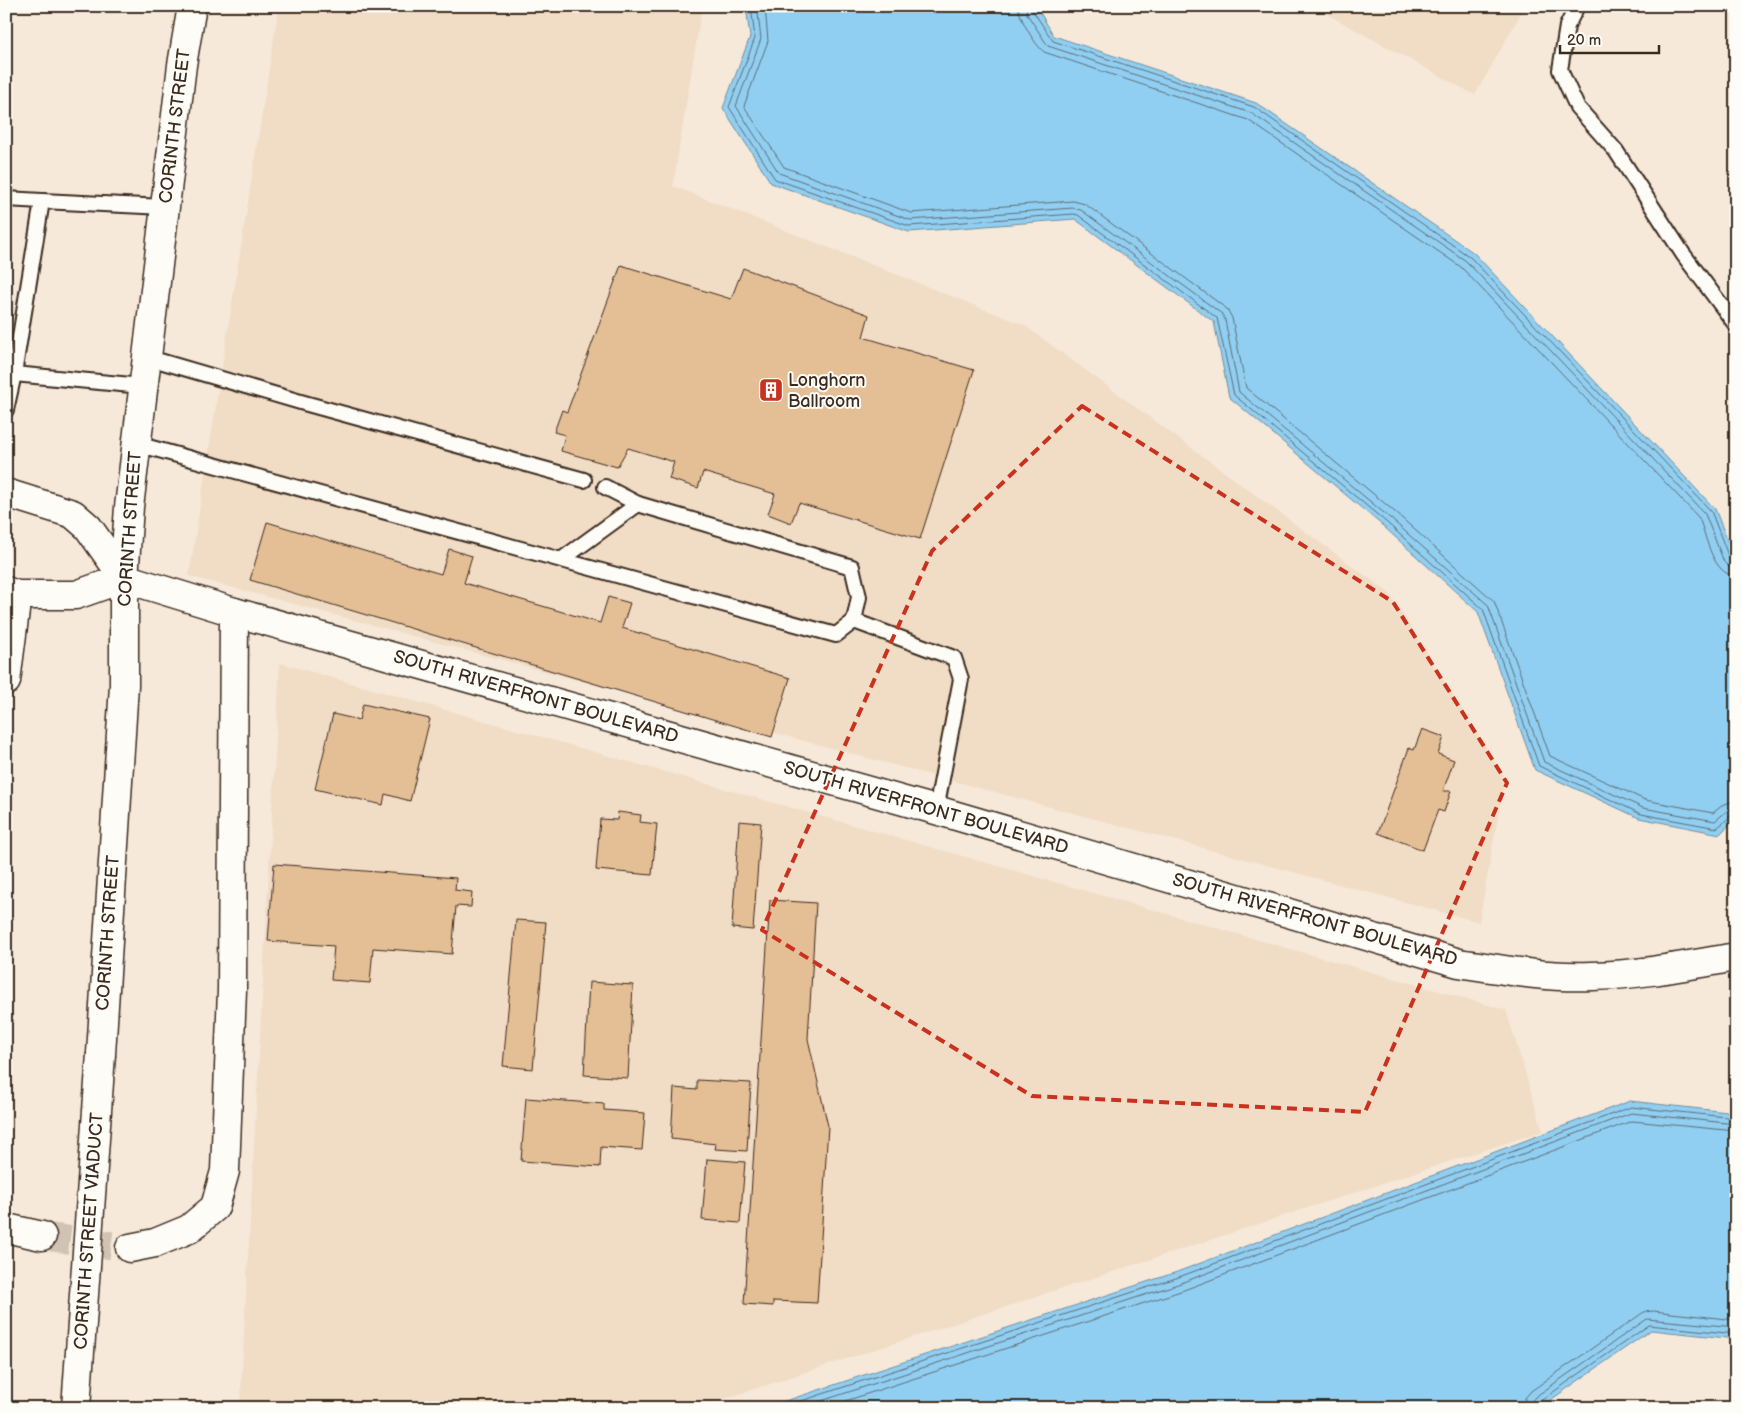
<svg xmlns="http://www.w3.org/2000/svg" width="1742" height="1414" viewBox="0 0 1742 1414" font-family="'Balsamiq Sans',sans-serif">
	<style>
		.built { fill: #f1dcc5 }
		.water { fill: #91cff2; stroke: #6f8d9d }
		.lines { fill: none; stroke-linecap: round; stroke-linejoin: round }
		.shore { stroke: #5d6c73; stroke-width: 1 }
		.building { fill: #e4be95; stroke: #3b2a1e }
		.minor-tunnel { stroke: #d1c3b4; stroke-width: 28; stroke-dasharray: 28 14; stroke-linecap: butt }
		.service-casing { stroke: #3b2a1e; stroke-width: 18 }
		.minor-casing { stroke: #3b2a1e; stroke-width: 31 }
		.secondary-casing { stroke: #3b2a1e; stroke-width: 31 }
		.service { stroke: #fdfcf7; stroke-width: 14 }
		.minor { stroke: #fdfcf7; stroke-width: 28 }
		.secondary { stroke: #fdfcf7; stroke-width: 28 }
		.secondary-bridge-casing { stroke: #3b2a1e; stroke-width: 31; stroke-linecap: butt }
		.secondary-bridge { stroke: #fdfcf7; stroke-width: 28 }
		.marked { fill: none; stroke: #c8321e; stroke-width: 4; stroke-dasharray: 10 6; stroke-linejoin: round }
		.labels { text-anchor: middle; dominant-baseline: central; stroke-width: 4; stroke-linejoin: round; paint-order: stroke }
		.street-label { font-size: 18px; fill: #3b2a1e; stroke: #fdfcf7 }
		.poi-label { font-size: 18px; fill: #3b2a1e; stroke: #fdfcf7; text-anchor: start }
	</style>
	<rect width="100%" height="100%" fill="#f6e9da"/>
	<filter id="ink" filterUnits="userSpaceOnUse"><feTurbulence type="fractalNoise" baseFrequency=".02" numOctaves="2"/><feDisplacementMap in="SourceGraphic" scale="10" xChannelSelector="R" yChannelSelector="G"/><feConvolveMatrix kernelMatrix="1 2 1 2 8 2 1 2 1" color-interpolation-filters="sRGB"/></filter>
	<g filter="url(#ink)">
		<g class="built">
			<polygon points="279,6 702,6 673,186 1024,325 1389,593 1505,778 1479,922 189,576"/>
			<polygon points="1312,6 1525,6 1475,95"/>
			<polygon points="280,663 1506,1010 1543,1131 696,1408 240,1408"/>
		</g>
		<g class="water">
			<polygon points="746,6 1036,6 1054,36 1256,103 1474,253 1715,509 1736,562 1736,818 1720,834 1639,818 1535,770 1478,612 1383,526 1229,397 1214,322 1075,219 909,232 771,183 723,108 750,37"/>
			<polygon points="1630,1101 1736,1113 1736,1339 1651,1330 1539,1408 764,1408 1177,1272"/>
		</g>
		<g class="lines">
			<g class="shore">
				<polyline points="751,6 755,38 729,107 775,179 909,226 1074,214 1078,215 1217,318 1234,395 1386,522 1483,609 1539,766 1641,814 1717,828 1731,816 1736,815"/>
				<polyline points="757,6 761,39 736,106 779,173 910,220 1073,208 1081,210 1222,314 1225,320 1239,392 1390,518 1488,605 1544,762 1643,808 1715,821 1728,810 1736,809"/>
				<polyline points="765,6 768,41 744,106 784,167 911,213 1073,201 1085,204 1227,309 1232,318 1246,388 1395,512 1494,601 1550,756 1645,800 1713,813 1724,804 1736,801"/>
				<path d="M1018,6c1,12 17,39 26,46l204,68 213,147 238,251c8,19 13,57 37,58"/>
				<polyline points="1026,6 1027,14 1048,46 1251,113 1466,261 1705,514 1724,562 1729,567 1736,568"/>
				<polyline points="1032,6 1033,11 1053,41 1254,107 1470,257 1711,511 1729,558 1732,561 1736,562"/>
				<polyline points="780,1408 1179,1277 1631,1107 1736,1118"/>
				<polyline points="800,1408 1181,1283 1631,1113 1736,1124"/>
				<polyline points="824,1408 1184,1290 1632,1121 1736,1131"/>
				<polyline points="1523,1408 1525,1398 1531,1391 1644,1312 1653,1311 1736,1320"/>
				<polyline points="1530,1408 1532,1401 1535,1397 1647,1319 1736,1327"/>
				<polyline points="1537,1408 1539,1402 1649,1325 1736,1334"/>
			</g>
		</g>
		<g class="building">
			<polygon points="621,265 731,299 743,268 869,315 863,337 974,370 920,539 799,503 791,523 768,514 775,494 703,472 698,488 669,479 674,462 628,448 617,467 561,451 565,435 554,432 562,410 567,412"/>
			<polygon points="267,522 441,574 449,549 472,556 464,583 600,623 608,597 630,603 622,628 790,678 772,737 250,580"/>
			<polygon points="363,704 430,719 410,801 385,794 383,805 315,789 333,714 359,720"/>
			<polygon points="1422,729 1444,737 1438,754 1454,760 1443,791 1451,791 1444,812 1438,810 1423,850 1378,833 1409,748 1414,750"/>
			<polygon points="618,812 641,815 640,822 657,824 652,875 596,870 600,819 617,820"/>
			<polygon points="739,821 761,823 753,930 732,928"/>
			<polygon points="274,864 456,878 455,890 472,892 471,907 456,906 452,954 373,948 370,983 331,980 334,946 268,941"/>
			<polygon points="770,900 816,903 808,1039 828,1126 817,1303 773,1301 773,1306 744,1304"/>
			<polygon points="516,920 546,922 533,1069 503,1066"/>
			<polygon points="589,982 633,985 628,1078 584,1075"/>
			<polygon points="697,1080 751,1083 747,1151 715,1149 716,1144 671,1139 674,1088 697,1090"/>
			<polygon points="526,1098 604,1104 604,1110 645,1113 642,1150 601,1147 600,1167 521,1161"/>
			<polygon points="707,1159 745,1162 740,1223 702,1220"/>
		</g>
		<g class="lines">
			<polyline class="minor-tunnel" points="42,1236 130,1248"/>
			<defs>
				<g id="service">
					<polyline points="1577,6 1567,26 1560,70 1577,107 1616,151 1683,254 1736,325"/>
					<polyline points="6,199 42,201"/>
					<polyline points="146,357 304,403 584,480"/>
					<polyline points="6,373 14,374 6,410"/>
					<polyline points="142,386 14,374 42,201 164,207"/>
					<path d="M137,444c233,63 466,127 699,191l18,-14 5,-24 -7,-30 -214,-63 -77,56"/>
					<polyline points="605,487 638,504"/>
					<polyline points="854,621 954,658 961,679 936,810"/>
				</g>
				<g id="minor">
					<path d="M124,578l110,34 702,198 523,153c44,7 89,15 133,13 48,-1 97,-11 144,-19"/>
					<polyline points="6,681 17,595"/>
					<polyline points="6,1228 42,1236"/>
					<polyline points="130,1248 155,1243 189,1229 215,1207 225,1171 232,990 234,612"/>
				</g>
				<g id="secondary">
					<polyline points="6,493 73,514 88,527 124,578"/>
					<polyline points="6,591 17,595 76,595 124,578"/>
					<polyline points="101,1054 124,685 124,578 129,507 182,65 192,6"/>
				</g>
			</defs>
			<use href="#service" class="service-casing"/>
			<use href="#minor" class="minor-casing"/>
			<use href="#secondary" class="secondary-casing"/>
			<use href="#service" class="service"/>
			<use href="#minor" class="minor"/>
			<use href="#secondary" class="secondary"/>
			<defs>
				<polyline id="secondary-bridge" points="76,1408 101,1054"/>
			</defs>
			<use href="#secondary-bridge" class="secondary-bridge-casing"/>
			<use href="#secondary-bridge" class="secondary-bridge"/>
		</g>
	</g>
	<path class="marked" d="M1082,406l311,196 114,181 -142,329 -333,-16 -270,-166 170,-379z"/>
	<defs>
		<symbol id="building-square" viewBox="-11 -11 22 22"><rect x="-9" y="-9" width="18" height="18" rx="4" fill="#c8321e" stroke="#fdfcf7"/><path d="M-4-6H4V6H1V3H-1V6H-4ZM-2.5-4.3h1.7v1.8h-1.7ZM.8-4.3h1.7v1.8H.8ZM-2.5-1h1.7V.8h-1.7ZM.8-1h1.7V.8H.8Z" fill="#fff"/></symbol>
	</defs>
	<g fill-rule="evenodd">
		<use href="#building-square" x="757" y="376" width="28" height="28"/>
	</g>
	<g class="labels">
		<g class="street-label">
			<text transform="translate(175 126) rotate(-83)">CORINTH STREET</text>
			<text transform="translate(130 529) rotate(-86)">CORINTH STREET</text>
			<text transform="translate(536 697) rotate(16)">SOUTH RIVERFRONT BOULEVARD</text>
			<text transform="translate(926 808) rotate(16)">SOUTH RIVERFRONT BOULEVARD</text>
			<text transform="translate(1315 920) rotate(16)">SOUTH RIVERFRONT BOULEVARD</text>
			<text transform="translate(108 933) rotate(-86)">CORINTH STREET</text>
			<text transform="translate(89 1231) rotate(-86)">CORINTH STREET VIADUCT</text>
		</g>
		<g class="poi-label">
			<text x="788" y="380">Longhorn<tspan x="788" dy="21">Ballroom</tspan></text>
		</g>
	</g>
	<rect width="1742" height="1414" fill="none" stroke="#fdfcf7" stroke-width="25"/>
	<rect x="12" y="12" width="1717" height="1389" fill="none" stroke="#3b2a1e" stroke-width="2" filter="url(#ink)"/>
	<path d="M1560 45v8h99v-8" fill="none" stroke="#3b2a1e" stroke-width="2.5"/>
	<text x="1567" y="45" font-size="15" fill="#3b2a1e" stroke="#fdfcf7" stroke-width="4" paint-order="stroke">20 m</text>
</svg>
